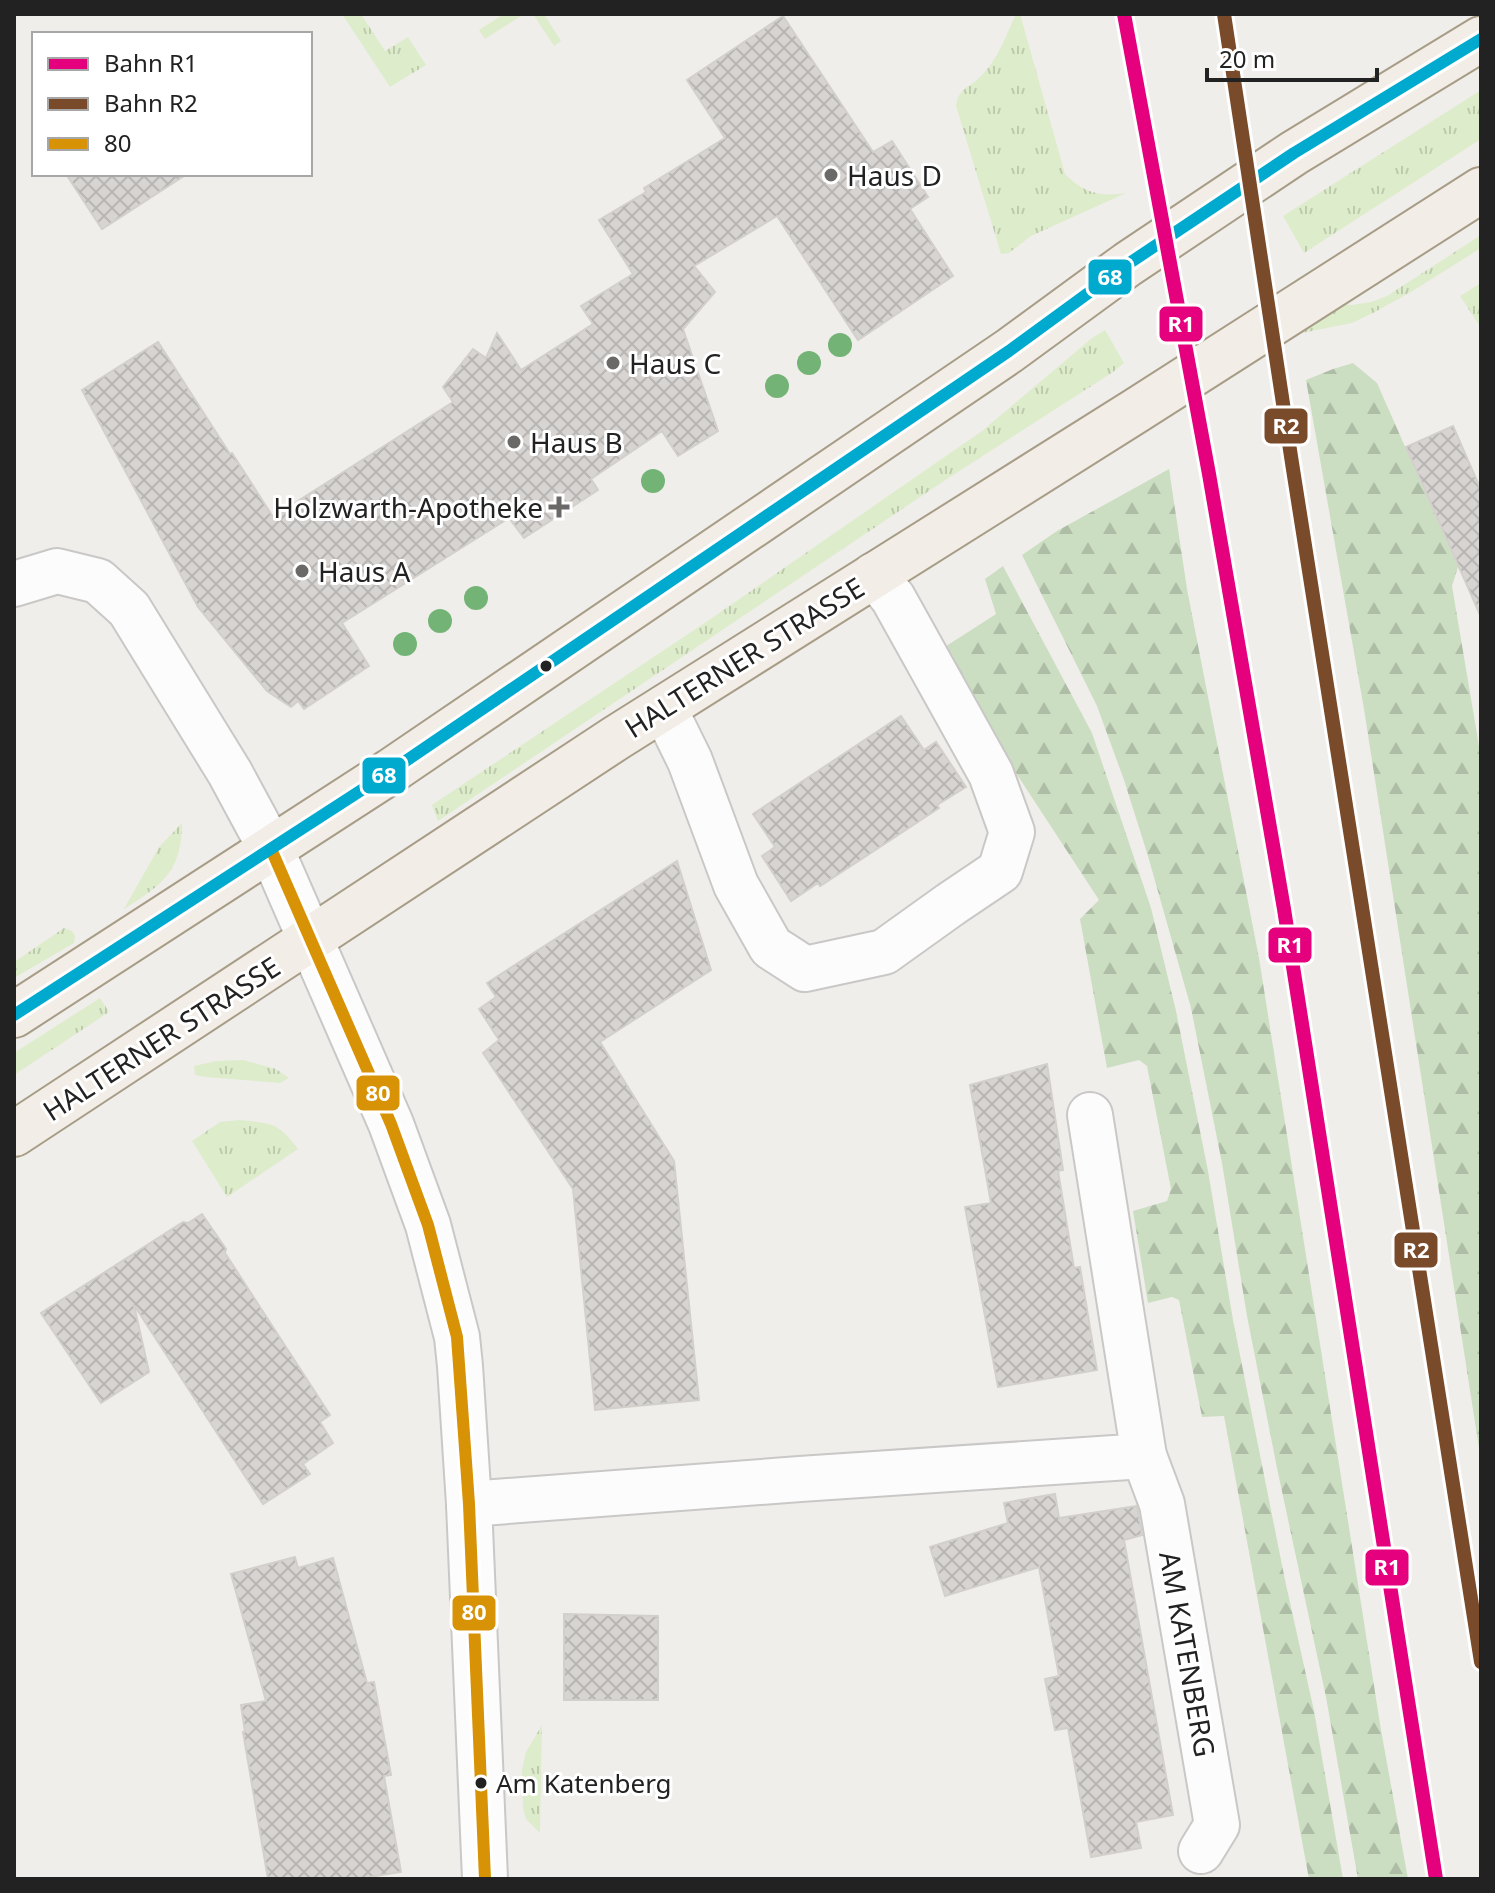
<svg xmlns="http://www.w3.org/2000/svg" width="1495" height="1893" viewBox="0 0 1495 1893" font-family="'Noto Sans',sans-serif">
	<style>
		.grass { fill: url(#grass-tufts) }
		.forest { fill: url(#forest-firs) }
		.building { fill: url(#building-cross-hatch); stroke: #d3d0cc; stroke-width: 2 }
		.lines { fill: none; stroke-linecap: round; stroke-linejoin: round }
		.minor-casing { stroke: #c9c8c7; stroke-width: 48 }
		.major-casing { stroke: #a79c86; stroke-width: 48 }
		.minor { stroke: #fdfcfc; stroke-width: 44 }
		.major { stroke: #f3ede7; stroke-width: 44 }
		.rail { stroke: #ccc; stroke-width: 6; stroke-dasharray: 16 16; stroke-linecap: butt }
		.bus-1-casing { stroke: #fff; stroke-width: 18 }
		.bus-2-casing { stroke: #fff; stroke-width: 18 }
		.bus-1 { stroke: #d79205; stroke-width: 12 }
		.bus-2 { stroke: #00a9ce; stroke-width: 12 }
		.rail-1-casing { stroke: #fff; stroke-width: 20 }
		.rail-2-casing { stroke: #fff; stroke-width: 20 }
		.rail-1 { stroke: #e5007d; stroke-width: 14 }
		.rail-2 { stroke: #7a4b2a; stroke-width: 14 }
		.tree { fill: #73b476 }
		.poi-dot { fill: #6a6968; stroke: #fff; stroke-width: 3 }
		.bus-dot { fill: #222; stroke: #fff; stroke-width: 3 }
		.labels { text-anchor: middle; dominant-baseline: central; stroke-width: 6; stroke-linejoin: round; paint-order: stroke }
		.bus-label { font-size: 26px; fill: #222; stroke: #fff; text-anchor: start }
		.poi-label { font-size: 28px; fill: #222; stroke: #fff; text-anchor: start }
		.street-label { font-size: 28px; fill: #222; stroke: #fff }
		.line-badge { stroke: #fff; stroke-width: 3 }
		.badge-label { font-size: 22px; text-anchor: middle; font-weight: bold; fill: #fff }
	</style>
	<defs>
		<pattern id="grass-tufts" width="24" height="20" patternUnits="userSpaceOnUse" patternTransform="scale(2)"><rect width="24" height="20" fill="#ddeccb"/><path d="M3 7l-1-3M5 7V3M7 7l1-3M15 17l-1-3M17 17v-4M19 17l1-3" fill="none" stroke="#bdcaae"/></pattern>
		<pattern id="forest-firs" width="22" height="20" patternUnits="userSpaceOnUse" patternTransform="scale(2)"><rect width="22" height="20" fill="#cbdec1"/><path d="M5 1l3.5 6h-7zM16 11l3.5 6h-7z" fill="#aebea6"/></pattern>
		<pattern id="building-cross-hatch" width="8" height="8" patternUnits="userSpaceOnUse" patternTransform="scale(2)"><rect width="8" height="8" fill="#d7d4d2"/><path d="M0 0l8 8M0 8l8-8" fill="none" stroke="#b8b6b4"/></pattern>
	</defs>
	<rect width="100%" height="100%" fill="#f0eeeb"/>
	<g class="grass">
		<polygon points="342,14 361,14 385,51 408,37 426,65 390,87"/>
		<polygon points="504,14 524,14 485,39 479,30"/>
		<polygon points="533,14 544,14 561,41 554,46"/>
		<path d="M1016,14h4l45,160c19,19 34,23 61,19l-95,43 -22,17 -8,1 -45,-148c3,-19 12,-17 24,-29 18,-17 26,-42 36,-63z"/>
		<polygon points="1481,90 1481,139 1304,253 1283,216"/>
		<polygon points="1481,235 1481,248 1411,292 1373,313 1352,323 1302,333 1301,329 1334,304 1352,305 1371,302 1387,296"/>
		<polygon points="1481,283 1481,328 1460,296"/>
		<polygon points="1105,330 1124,363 1113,372 944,481 438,821 432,805 709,620 982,431 1092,338"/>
		<path d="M182,823c0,48 -20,62 -58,86l35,-62z"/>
		<polygon points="64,928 72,931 75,936 74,943 14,978 14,962"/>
		<polygon points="100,998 109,1012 14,1075 14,1053"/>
		<polygon points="243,1060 276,1069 289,1078 280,1083 205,1077 195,1075 194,1066 216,1061"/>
		<path d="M239,1120c31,3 40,2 59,29l-71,48 -35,-56 28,-19z"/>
		<polygon points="542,1725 540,1833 526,1819 523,1808 522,1770 526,1752"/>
	</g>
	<g class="forest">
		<polygon points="1353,363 1377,383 1458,567 1452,586 1481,758 1481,1461 1364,709 1306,380 1333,369"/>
		<polygon points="1169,469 1187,589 1259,958 1381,1730 1408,1879 1358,1879 1326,1697 1277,1468 1247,1316 1222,1163 1191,1008 1148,856 1124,780 1097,706 1022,555 1057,531"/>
		<polygon points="1003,566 1092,733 1151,908 1176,1011 1208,1171 1233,1320 1285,1580 1314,1711 1343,1879 1309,1879 1224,1416 1202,1417 1179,1300 1172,1297 1148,1303 1133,1211 1167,1201 1171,1189 1147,1066 1139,1060 1107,1068 1080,919 1099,900 937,652 996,614 985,579"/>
	</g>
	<g class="building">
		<polygon points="783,16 873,152 892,141 928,197 910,209 953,276 858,340 777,216 694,266 715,292 683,329 718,431 678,456 662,431 591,479 598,490 524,538 509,518 342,623 369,666 304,709 298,701 291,707 267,691 198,607 82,390 158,342 230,454 232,453 273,517 453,402 443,387 473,349 486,358 497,333 521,370 593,324 581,306 633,274 599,220 646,192 644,188 725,138 687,80"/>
		<polygon points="66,174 187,174 102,229"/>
		<polygon points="1453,426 1481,490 1481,617 1406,447"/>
		<polygon points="901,716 924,750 936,742 966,787 937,805 939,808 880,847 820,886 818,883 791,901 762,856 775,847 753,814"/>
		<polygon points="677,861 711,970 600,1042 674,1161 699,1400 595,1410 573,1189 483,1053 499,1040 479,1009 496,997 487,983"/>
		<polygon points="1047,1064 1063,1170 1058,1171 1074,1268 1080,1267 1097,1370 998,1387 965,1207 991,1203 970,1085"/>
		<polygon points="202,1214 226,1249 225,1253 330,1415 320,1422 333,1443 303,1464 310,1474 263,1504 134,1305 149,1372 101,1403 41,1313 183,1222 188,1223"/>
		<polygon points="1055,1494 1059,1518 1136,1506 1138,1511 1142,1535 1124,1540 1173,1815 1136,1822 1141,1848 1091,1857 1068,1728 1055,1730 1045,1679 1059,1676 1039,1567 945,1596 930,1547 1008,1523 1004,1503"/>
		<polygon points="295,1557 298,1568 333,1558 367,1683 374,1682 391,1775 384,1776 401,1872 357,1879 268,1879 243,1732 245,1732 241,1705 266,1701 231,1574"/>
		<polygon points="564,1614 658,1616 658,1700 564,1700"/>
	</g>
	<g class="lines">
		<defs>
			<g id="minor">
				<polyline points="14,584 57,571 98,581 129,609 230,773 271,849 391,1124 428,1225 457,1337 460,1366 469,1504 485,1879"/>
				<polyline points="664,708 690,761 736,885 771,947 805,969 884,952 951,904 1000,871 1012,832 991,774 893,598 874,575"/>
				<polyline points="1144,1456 1162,1504 1217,1825 1201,1851"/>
				<polyline points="469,1504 800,1479 1144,1456 1090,1115"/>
			</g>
			<g id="major">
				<polyline points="14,1015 391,771 1009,351 1128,264 1294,153 1481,39"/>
				<polyline points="14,1134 616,738 1137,410 1481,190"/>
			</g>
		</defs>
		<use href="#minor" class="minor-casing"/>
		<use href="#major" class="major-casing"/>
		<use href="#minor" class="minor"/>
		<use href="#major" class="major"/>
		<polyline class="rail" points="1224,14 1292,463 1481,1662"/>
		<defs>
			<polyline id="bus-1" points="271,849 391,1124 428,1225 457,1337 469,1504 485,1879"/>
			<polyline id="bus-2" points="14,1015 391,771 1009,351 1128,264 1294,153 1481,39"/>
		</defs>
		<use href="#bus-1" class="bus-1-casing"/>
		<use href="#bus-2" class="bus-2-casing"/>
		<use href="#bus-1" class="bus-1"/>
		<use href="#bus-2" class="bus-2"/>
		<defs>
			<polyline id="rail-1" points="1124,14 1209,474 1284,909 1436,1879"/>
			<polyline id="rail-2" points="1224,14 1292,463 1481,1662"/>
		</defs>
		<use href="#rail-1" class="rail-1-casing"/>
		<use href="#rail-2" class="rail-2-casing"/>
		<use href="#rail-1" class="rail-1"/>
		<use href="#rail-2" class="rail-2"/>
	</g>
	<g class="tree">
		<circle cx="840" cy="345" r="12"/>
		<circle cx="809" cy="363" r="12"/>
		<circle cx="777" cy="386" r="12"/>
		<circle cx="653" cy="481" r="12"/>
		<circle cx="476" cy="598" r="12"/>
		<circle cx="440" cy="621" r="12"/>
		<circle cx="405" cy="644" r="12"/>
	</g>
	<g class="poi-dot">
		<circle cx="831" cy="175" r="8"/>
		<circle cx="613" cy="363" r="8"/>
		<circle cx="514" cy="442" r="8"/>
		<path d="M555 495h8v8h8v8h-8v8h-8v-8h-8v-8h8z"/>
		<circle cx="302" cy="571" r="8"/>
	</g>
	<g class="bus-dot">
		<circle cx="546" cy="666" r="7"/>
		<circle cx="481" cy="1783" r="7"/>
	</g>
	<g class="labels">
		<g class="bus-label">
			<text x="496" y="1783">Am Katenberg</text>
		</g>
		<g class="poi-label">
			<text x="847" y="175">Haus D</text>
			<text x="629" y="363">Haus C</text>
			<text x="530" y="442">Haus B</text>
			<text x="543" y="507" text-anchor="end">Holzwarth-Apotheke</text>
			<text x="318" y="571">Haus A</text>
		</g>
		<g class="street-label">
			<text transform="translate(744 657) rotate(-32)">HALTERNER STRASSE</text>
			<text transform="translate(161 1038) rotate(-33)">HALTERNER STRASSE</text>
			<text transform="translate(1188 1654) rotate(80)">AM KATENBERG</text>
		</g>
	</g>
	<g class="line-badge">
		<rect x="1087" y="258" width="46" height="38" rx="8" fill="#00a9ce"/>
		<rect x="1158" y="305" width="46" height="38" rx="8" fill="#e5007d"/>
		<rect x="1263" y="407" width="46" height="38" rx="8" fill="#7a4b2a"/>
		<rect x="361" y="756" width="46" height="39" rx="8" fill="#00a9ce"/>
		<rect x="1267" y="926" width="46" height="38" rx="8" fill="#e5007d"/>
		<rect x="355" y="1074" width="46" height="38" rx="8" fill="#d79205"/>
		<rect x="1393" y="1231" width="46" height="38" rx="8" fill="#7a4b2a"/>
		<rect x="1364" y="1548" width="46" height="39" rx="8" fill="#e5007d"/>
		<rect x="451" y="1594" width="46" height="38" rx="8" fill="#d79205"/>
	</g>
	<g class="badge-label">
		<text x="1110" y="285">68</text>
		<text x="1181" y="332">R1</text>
		<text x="1286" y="434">R2</text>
		<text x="384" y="783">68</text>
		<text x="1290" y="953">R1</text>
		<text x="378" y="1101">80</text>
		<text x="1416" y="1258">R2</text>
		<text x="1387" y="1575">R1</text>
		<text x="474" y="1620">80</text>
	</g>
	<rect width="1495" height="1893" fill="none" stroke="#222222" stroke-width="32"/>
	<rect x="32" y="32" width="280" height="144" fill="#ffffff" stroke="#a7a7a7" stroke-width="2"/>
	<rect x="48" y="58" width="40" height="12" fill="#e5007d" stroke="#a7a7a7" stroke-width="2"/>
	<text x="104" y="72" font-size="24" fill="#222222">Bahn R1</text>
	<rect x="48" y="98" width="40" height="12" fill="#7a4b2a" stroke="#a7a7a7" stroke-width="2"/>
	<text x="104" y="112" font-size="24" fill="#222222">Bahn R2</text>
	<rect x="48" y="138" width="40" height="12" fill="#d79205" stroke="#a7a7a7" stroke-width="2"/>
	<text x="104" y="152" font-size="24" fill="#222222">80</text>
	<path d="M1207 68v12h170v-12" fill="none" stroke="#222222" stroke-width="4"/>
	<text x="1219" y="68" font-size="24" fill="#222222" stroke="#ffffff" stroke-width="6" paint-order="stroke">20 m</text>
</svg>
